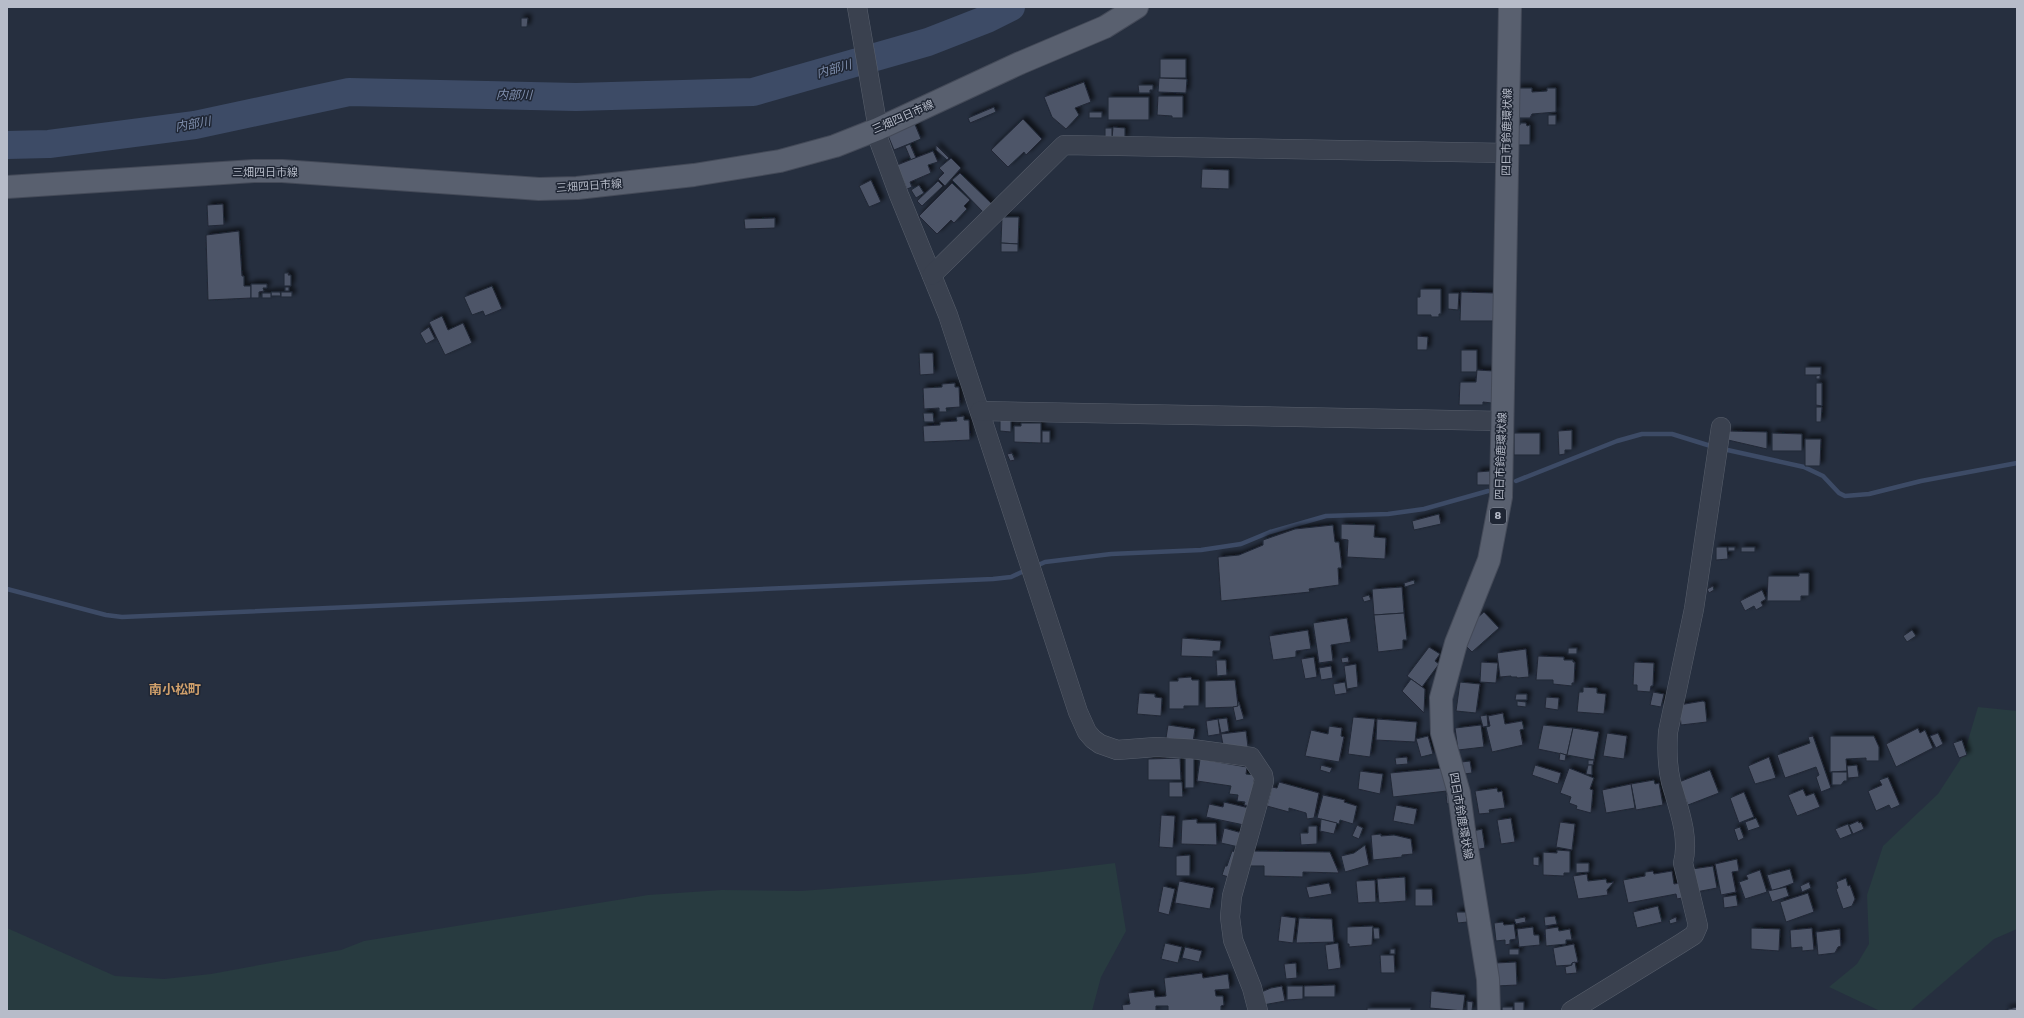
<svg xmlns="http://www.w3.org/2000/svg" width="2024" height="1018" viewBox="0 0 2024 1018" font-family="Rubik,'Noto Sans JP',sans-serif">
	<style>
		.green { fill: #283b40 }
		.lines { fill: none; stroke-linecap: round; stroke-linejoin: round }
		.stream { stroke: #3d4b66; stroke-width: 4.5 }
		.river { stroke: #3d4b66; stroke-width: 28 }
		.building { fill: #4d5567; stroke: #212836; filter: url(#shadow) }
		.minor-casing { stroke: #585f6c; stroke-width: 20 }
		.major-casing { stroke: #444a58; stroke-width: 24 }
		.minor { stroke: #3a414f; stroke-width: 19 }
		.major { stroke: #59606f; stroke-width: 22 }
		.labels { text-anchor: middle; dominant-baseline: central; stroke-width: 3; stroke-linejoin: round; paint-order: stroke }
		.shield { fill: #1f2634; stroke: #898f9c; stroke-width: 1 }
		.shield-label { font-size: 10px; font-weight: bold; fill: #b7bcc9 }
		.street-label { font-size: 11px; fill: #b7bcc9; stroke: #1f2634 }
		.water-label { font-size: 12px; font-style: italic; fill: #8090af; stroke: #1f2634 }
		.quarter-label { font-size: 13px; font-weight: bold; fill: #d0a06b; stroke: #1f2634 }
	</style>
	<defs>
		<filter id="shadow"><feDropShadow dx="3.5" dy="-3.5" stdDeviation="2" flood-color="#0009"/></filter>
	</defs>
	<rect width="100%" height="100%" fill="#262f3f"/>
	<g class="green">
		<polygon points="1978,707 2017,711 2017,929 1994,939 1910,1011 1880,1011 1829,987 1857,964 1869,944 1867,895 1883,846 1938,794 1964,754"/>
		<polygon points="1115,863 1126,931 1101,977 1092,1011 7,1011 7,928 115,976 164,979 211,974 341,950 364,941 648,895 722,890 801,891 1025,874"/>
	</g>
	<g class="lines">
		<g class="stream">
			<polyline points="1723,449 1804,467 1823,476 1839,493 1845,496 1869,494 1921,481 2017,463"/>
			<polyline points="1516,481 1617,441 1642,434 1672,434 1714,447"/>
			<polyline points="1034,567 1045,562 1111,554 1201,550 1241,544 1270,532 1326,516 1388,514 1424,509 1488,491"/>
			<polyline points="7,589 106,615 122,617 993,579 1011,577 1028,569"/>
		</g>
		<polyline class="river" points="7,145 49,144 195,125 349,92 576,97 753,92 928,42 987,19 1011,7"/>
	</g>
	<g class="building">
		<polygon points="521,18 528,18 527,27 521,27"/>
		<rect x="1160" y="59" width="26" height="19"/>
		<polygon points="1159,78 1187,79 1186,93 1158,92"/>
		<polygon points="1084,82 1091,102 1075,108 1079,115 1066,129 1052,117 1044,97"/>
		<polygon points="1138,85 1153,85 1153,90 1150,90 1150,93 1139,93"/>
		<polygon points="1517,88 1532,88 1532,92 1547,91 1547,88 1556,88 1556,112 1532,114 1530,118 1518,118"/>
		<polygon points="1158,96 1183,96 1183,118 1172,118 1172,116 1157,115"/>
		<rect x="1108" y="97" width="41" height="23"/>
		<polygon points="994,107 996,112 970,123 968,118"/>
		<rect x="1089" y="112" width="13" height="6"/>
		<rect x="1548" y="115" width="8" height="10"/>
		<polygon points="1023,119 1042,139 1026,155 1024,152 1008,167 991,150"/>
		<polygon points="914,122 921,139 894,150 887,133"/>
		<polygon points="1520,123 1526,123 1527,126 1530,125 1530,145 1517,145 1517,125 1520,125"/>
		<polygon points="1113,127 1125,128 1125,139 1112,139"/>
		<rect x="1105" y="128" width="7" height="9"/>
		<polygon points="910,144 916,158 911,160 905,146"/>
		<polygon points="936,145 949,158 947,160 936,150"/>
		<polygon points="933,151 938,162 928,165 931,173 910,182 912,187 907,189 897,165"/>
		<polygon points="951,158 961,168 945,186 938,179 944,173 939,168"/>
		<polygon points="1202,169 1229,170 1229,189 1201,188"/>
		<polygon points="960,173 992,204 983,212 952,180"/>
		<polygon points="871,180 881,202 869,207 859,186"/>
		<polygon points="938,181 943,186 922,206 917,201"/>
		<polygon points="952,183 970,200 964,206 967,209 954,223 951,220 937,234 919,216"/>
		<polygon points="919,185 924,193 916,198 911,190"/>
		<polygon points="223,204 224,225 208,226 207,205"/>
		<polygon points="1002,217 1019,217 1018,244 1001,243"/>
		<polygon points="775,218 775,228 745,229 744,219"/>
		<polygon points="239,231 242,276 244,276 244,286 251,286 251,298 208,300 206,235"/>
		<polygon points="1001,243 1018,244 1018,252 1001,252"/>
		<polygon points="284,273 289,273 288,275 291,275 291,286 284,286"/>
		<polygon points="251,284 267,284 267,288 263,288 264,291 259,292 259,298 251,298"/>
		<polygon points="492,286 502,309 485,316 483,311 472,315 464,297"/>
		<rect x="285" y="287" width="4" height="4"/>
		<polygon points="1420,289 1441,289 1441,314 1439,314 1439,317 1431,317 1431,315 1417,315 1417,297 1420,297"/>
		<polygon points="280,292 281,296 271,296 271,292"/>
		<rect x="281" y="292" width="11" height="5"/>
		<polygon points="1461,292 1494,293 1494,321 1460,321"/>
		<rect x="262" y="293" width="9" height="5"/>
		<polygon points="1448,293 1459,293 1458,310 1448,309"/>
		<polygon points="442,316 448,330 463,323 472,343 445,355 429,322"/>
		<polygon points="429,327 435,339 426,344 420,333"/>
		<polygon points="1417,336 1428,337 1427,350 1417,350"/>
		<rect x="1461" y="350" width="16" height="22"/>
		<polygon points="919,353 933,353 934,374 920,375"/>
		<rect x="1805" y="367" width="16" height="8"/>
		<polygon points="1477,370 1494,371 1492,403 1483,402 1483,405 1459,405 1460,382 1476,382"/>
		<polygon points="1820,375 1820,379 1816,379 1816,376"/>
		<polygon points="955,383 955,387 959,387 960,407 946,408 947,412 939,412 939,408 924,409 923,388 942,387 942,384"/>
		<polygon points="1816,383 1822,383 1822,406 1816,405"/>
		<polygon points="1816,407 1822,407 1821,422 1816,422"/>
		<polygon points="923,413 933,413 934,422 924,422"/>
		<polygon points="964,416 964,420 969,420 970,440 924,442 923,426 940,425 940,422 957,421 956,417"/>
		<polygon points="1000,419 1011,420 1011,432 1000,431"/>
		<polygon points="1021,423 1041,423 1041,443 1014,442 1014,426 1021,426"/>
		<polygon points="1572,430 1572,450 1565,450 1565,454 1559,455 1558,431"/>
		<rect x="1042" y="431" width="8" height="12"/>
		<polygon points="1729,431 1767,432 1767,449 1728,440"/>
		<rect x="1514" y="433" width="26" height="22"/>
		<polygon points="1772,433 1802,434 1802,451 1772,451"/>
		<polygon points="1805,439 1821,439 1820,466 1805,466"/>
		<polygon points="1012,453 1015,460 1010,461 1007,454"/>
		<polygon points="1490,471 1490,485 1477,485 1477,472"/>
		<polygon points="1439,514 1441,524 1414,530 1412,521"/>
		<polygon points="1341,524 1375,525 1374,537 1386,538 1385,559 1347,557 1348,540 1341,539"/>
		<polygon points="1333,525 1335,542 1339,542 1342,568 1338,568 1339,585 1309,589 1310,592 1221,601 1218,557 1239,555 1263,545 1263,540 1295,529"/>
		<polygon points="1716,547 1727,547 1728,559 1716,560"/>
		<rect x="1728" y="547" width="7" height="4"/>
		<rect x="1741" y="547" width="14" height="5"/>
		<polygon points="1799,573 1809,573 1809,596 1801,596 1801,601 1767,601 1768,576 1799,576"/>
		<polygon points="1414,580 1415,584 1405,587 1404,583"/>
		<polygon points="1713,586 1714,590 1709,593 1707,589"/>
		<polygon points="1402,587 1404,613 1374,615 1372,589"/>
		<polygon points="1762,590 1766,599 1761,602 1763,606 1756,610 1754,606 1745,611 1740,601"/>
		<polygon points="1369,595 1371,600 1364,602 1362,597"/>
		<polygon points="1484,612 1499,628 1472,652 1466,646 1468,643 1467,642 1477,618"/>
		<polygon points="1404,613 1407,640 1403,640 1403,649 1378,652 1374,615"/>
		<polygon points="1347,618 1351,642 1331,645 1333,661 1319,663 1313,623"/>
		<polygon points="1308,630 1311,649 1296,651 1296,657 1273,660 1269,636"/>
		<polygon points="1912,630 1916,636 1907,642 1903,636"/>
		<polygon points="1182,638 1221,641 1220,651 1213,651 1213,657 1181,656"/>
		<polygon points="1429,647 1440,654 1435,661 1439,664 1422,687 1407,676"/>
		<rect x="1568" y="648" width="9" height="6"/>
		<polygon points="1526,649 1529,677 1517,678 1517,677 1511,677 1511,676 1500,677 1497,653"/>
		<polygon points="1538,656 1564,657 1564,660 1573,660 1573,662 1575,662 1574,683 1572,683 1572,686 1553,684 1553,680 1536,680"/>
		<polygon points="1314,657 1317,677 1305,679 1301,659"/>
		<polygon points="1348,657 1349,662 1342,663 1341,658"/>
		<polygon points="1216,660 1226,660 1227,675 1217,676"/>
		<polygon points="1481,662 1498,663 1496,683 1480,682"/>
		<polygon points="1634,662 1654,663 1653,686 1651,686 1650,692 1637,691 1637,685 1633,685"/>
		<polygon points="1356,664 1358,687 1347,689 1344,666"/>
		<polygon points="1331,666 1333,678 1321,680 1319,668"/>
		<polygon points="1191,677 1192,680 1199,680 1199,706 1184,706 1184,709 1169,709 1169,681 1178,681 1178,678"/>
		<polygon points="1411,679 1425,689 1424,713 1402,691"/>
		<polygon points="1235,680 1238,706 1235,707 1205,708 1205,681"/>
		<polygon points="1345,682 1347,693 1335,695 1333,684"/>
		<polygon points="1460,682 1480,684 1476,713 1456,711"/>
		<polygon points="1583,687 1597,688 1597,693 1606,694 1604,714 1577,712 1579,692 1583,692"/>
		<polygon points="1653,692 1664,694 1661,707 1650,705"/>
		<polygon points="1139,693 1155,694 1155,697 1162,698 1161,716 1137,714"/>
		<polygon points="1516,694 1527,694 1527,700 1515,700"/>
		<polygon points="1546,697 1559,698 1558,710 1545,708"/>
		<polygon points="1517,701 1526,702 1526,707 1517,706"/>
		<polygon points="1703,701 1705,702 1707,722 1681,725 1679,705"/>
		<polygon points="1238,702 1239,702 1244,719 1236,721 1233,707 1238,706"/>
		<polygon points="1503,713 1505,724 1522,721 1524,729 1520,730 1523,745 1492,752 1486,727 1490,726 1488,716"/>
		<polygon points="1487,715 1488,726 1483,727 1480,716"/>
		<polygon points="1353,717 1375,719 1370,757 1348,754"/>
		<polygon points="1227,718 1229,731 1221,733 1218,719"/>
		<polygon points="1218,719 1220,734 1208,736 1206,721"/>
		<polygon points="1377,719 1417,722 1415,742 1376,740"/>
		<polygon points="1168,725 1195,729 1193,742 1166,738"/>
		<polygon points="1481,725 1484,747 1458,750 1455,728"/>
		<polygon points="1543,725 1573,728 1567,755 1538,749"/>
		<polygon points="1329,726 1342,728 1341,736 1344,737 1339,762 1305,756 1311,730 1328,734"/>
		<polygon points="1573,728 1599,732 1594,760 1567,755"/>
		<polygon points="1918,728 1920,733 1925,730 1933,748 1896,767 1886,744"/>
		<polygon points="1246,731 1248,747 1224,750 1221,734"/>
		<polygon points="1607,733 1627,736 1624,759 1603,756"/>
		<polygon points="1938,733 1943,744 1936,748 1930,736"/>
		<polygon points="1428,736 1433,754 1421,757 1416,739"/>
		<polygon points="1813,736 1831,788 1821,792 1816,777 1819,775 1816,767 1785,778 1777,755 1810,743 1808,737"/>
		<polygon points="1830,736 1874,736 1879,747 1879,761 1866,761 1866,758 1846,759 1847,771 1830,772"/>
		<polygon points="1962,740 1967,755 1959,758 1953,743"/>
		<polygon points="1560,753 1566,755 1565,761 1559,760"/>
		<polygon points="1407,757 1408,764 1396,765 1395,758"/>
		<polygon points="1769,757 1776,778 1755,784 1748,766"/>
		<polygon points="1180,758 1181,780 1148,780 1148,759"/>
		<rect x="1185" y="758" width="9" height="30"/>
		<polygon points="1200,759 1247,767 1246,774 1255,775 1250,806 1244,805 1245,802 1237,801 1238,795 1229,794 1231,786 1197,781"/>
		<polygon points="1588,760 1594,760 1593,765 1588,765"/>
		<polygon points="1470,761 1472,773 1464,774 1461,762"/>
		<polygon points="1321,765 1332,768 1330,773 1320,770"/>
		<polygon points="1535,765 1561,773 1558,784 1532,775"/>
		<polygon points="1588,765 1592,765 1592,775 1586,774"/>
		<polygon points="1857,765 1859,777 1848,778 1847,766"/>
		<polygon points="1444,768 1447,791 1393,797 1390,773"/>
		<polygon points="1569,768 1594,778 1590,789 1593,790 1591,813 1576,809 1577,806 1569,803 1571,797 1560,793"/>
		<polygon points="1710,770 1719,793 1688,805 1679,782"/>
		<polygon points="1360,771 1383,774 1380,794 1358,789"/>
		<polygon points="1832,772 1847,772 1847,781 1844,781 1841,785 1832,785"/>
		<polygon points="1888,777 1900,805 1891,809 1889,805 1876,811 1868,791 1882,785 1879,780"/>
		<polygon points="1654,780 1655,784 1659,783 1663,805 1636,810 1631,784"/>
		<polygon points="1169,782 1182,782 1183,797 1169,797"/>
		<polygon points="1279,782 1319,793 1314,818 1307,819 1306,813 1289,808 1289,812 1267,806 1272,787 1277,788"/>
		<polygon points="1631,784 1635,808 1606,813 1602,790"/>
		<polygon points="1497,788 1498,792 1502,791 1505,808 1489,810 1490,813 1479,814 1475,791"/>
		<polygon points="1803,789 1806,796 1814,793 1820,807 1797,816 1788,795"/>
		<polygon points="1744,792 1754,817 1739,823 1730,798"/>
		<polygon points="1450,793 1451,803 1447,804 1446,794"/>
		<polygon points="1323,795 1345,800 1344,802 1357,806 1353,824 1340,820 1339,824 1317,818"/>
		<polygon points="1224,802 1249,808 1244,825 1206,817 1209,804 1223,807"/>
		<polygon points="1396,805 1417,809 1414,825 1393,821"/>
		<polygon points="1161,815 1175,816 1173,848 1159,847"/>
		<polygon points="1511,818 1515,842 1501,844 1497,820"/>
		<polygon points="1756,818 1760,827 1748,831 1745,822"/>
		<polygon points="1197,819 1197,823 1216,823 1217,845 1181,844 1182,820"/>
		<polygon points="1321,819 1337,823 1334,834 1320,831"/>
		<polygon points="1858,821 1859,823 1861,822 1864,829 1853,834 1849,825"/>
		<polygon points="1560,822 1575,824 1572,850 1556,847"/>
		<polygon points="1848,824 1852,834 1840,839 1835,829"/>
		<polygon points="1357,825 1363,828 1359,839 1352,836"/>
		<polygon points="1308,826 1317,826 1317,844 1301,845 1300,833 1308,833"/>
		<polygon points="1740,827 1744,838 1738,841 1734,829"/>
		<polygon points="1224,828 1242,833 1239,847 1221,843"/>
		<polygon points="1482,829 1485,848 1475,850 1473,831"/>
		<polygon points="1381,834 1381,836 1394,835 1411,839 1413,854 1402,855 1402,857 1373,860 1371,835"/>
		<polygon points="1365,845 1369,865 1345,872 1341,856 1354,853"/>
		<polygon points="1557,850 1570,851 1570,873 1564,873 1564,876 1543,875 1543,852 1557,853"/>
		<polygon points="1232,851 1240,853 1232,878 1222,875 1225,866 1227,866"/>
		<polygon points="1250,851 1330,852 1339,873 1303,872 1303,877 1264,876 1264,866 1250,866"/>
		<polygon points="1190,855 1190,876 1176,876 1176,856"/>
		<polygon points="1533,857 1539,857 1539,866 1533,865"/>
		<polygon points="1737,859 1739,871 1732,872 1736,892 1721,895 1715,864"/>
		<polygon points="1576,863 1589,863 1589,872 1576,873"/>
		<polygon points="1713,866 1717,888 1696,892 1692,869"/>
		<polygon points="1790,869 1794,883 1772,891 1767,875"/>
		<polygon points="1760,870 1767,892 1745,899 1739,882 1748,879 1746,875"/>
		<polygon points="1653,871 1654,874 1672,871 1674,884 1680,883 1682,898 1677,899 1676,894 1628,903 1623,880 1645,876 1645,872"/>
		<polygon points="1587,874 1588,881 1606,879 1607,883 1614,882 1607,890 1608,895 1578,899 1573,876"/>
		<polygon points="1405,877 1406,901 1379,903 1377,879"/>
		<polygon points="1846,878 1848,886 1850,885 1855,899 1852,906 1843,909 1836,889 1838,888 1836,882"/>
		<polygon points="1375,880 1376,902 1358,903 1356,881"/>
		<polygon points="1179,881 1214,888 1210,909 1175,903"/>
		<polygon points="1809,882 1811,888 1802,892 1800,886"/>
		<polygon points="1329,883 1332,894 1309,898 1306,887"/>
		<polygon points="1163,886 1175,889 1169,915 1158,912"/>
		<polygon points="1786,887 1789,896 1772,902 1768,891"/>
		<polygon points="1415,889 1432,889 1433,906 1415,906"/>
		<polygon points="1808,893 1814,912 1786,922 1780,902"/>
		<polygon points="1736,895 1738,906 1724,908 1723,897"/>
		<polygon points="1658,906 1662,922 1637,928 1633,912"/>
		<polygon points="1456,912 1466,912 1467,922 1458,923"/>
		<polygon points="1281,916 1296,918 1293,943 1278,941"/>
		<polygon points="1555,916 1557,924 1545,926 1544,917"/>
		<polygon points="1525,917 1526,922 1516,924 1514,919"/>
		<polygon points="1676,917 1677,922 1670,924 1669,920"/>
		<polygon points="1299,918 1332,919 1334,942 1296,943"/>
		<polygon points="1503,922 1504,925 1514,924 1516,939 1510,940 1510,944 1505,945 1505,940 1496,941 1494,923"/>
		<polygon points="1373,926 1372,945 1349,947 1349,944 1347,944 1347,927"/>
		<polygon points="1533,927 1534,935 1539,935 1540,945 1519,947 1517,929"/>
		<polygon points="1558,927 1559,931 1570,929 1572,940 1566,940 1566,944 1546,946 1545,929"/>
		<polygon points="1373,928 1379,928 1380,939 1374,939"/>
		<polygon points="1751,928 1780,929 1779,951 1751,949"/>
		<polygon points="1812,928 1814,950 1802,951 1802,947 1791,948 1790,930"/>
		<polygon points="1840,929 1841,946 1838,947 1835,953 1818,955 1816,932"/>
		<polygon points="1165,943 1182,947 1178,963 1161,959"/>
		<polygon points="1338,943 1341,968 1328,970 1325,945"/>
		<polygon points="1574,944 1578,962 1572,963 1572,965 1556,966 1553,948"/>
		<polygon points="1185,947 1202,951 1199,962 1182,958"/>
		<rect x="1390" y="949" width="5" height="5"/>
		<rect x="1509" y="949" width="10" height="6"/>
		<polygon points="1380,955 1394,955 1395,973 1381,973"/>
		<polygon points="1516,962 1517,985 1496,986 1495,963"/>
		<polygon points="1575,962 1577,973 1566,974 1565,967 1572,965 1572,963"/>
		<polygon points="1296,963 1297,978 1286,979 1284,964"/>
		<polygon points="1202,973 1203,978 1228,974 1230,989 1215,990 1216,996 1223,996 1224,1005 1221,1006 1221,1011 1168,1011 1168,1006 1156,1006 1156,1011 1123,1011 1122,1005 1130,1004 1128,993 1154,990 1155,997 1166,996 1164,978"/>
		<polygon points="1335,985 1335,997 1304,997 1304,986"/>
		<polygon points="1282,986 1285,1001 1263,1005 1259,993 1271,988"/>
		<polygon points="1287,986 1303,986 1303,999 1287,1000"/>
		<polygon points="1431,991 1465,995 1463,1011 1430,1008"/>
		<polygon points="1467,1001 1473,1002 1472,1011 1467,1011"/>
		<rect x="1514" y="1002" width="10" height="9"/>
		<rect x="1502" y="1007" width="11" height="4"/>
		<polygon points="2017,1007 2017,1011 2005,1011 2005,1010"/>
		<rect x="1367" y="1008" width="44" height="3"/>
	</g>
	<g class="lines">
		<defs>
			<g id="minor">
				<polyline points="857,7 878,129"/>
				<polyline points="875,130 899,195 948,315 1078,712 1087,732 1093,739 1100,744 1117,750 1156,747 1192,749 1251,757 1263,775 1264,781 1232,896 1230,917 1233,940 1252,988 1258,1011"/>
				<polyline points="932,275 1064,145 1507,153"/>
				<polyline points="980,411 1503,421"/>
				<path d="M1571,1011l109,-67 14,-9 4,-9 -15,-63c7,-26 -5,-56 -12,-81 -4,-16 -4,-33 -3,-50l26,-123 27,-182"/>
			</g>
			<g id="major">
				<polyline points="7,187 254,171 282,171 539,189 577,188 694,175 780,161 835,146 878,129 1020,63 1105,27 1137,7"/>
				<polyline points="1489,1011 1488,979 1464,830 1459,793 1442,733 1441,698 1456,643 1489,560 1501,497 1510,7"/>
			</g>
		</defs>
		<use href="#minor" class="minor-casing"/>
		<use href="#major" class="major-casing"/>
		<use href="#minor" class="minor"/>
		<use href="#major" class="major"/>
	</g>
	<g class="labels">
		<rect class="shield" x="1490" y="508" width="16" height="16" rx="3"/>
		<g class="shield-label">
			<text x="1498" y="516">8</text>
		</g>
		<g class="street-label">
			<text transform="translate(903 117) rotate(-24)">三畑四日市線</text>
			<text transform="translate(1507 132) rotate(-89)">四日市鈴鹿環状線</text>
			<text x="265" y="172">三畑四日市線</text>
			<text transform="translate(589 186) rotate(-4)">三畑四日市線</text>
			<text transform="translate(1501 456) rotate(-88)">四日市鈴鹿環状線</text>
			<text transform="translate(1461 816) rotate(80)">四日市鈴鹿環状線</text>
		</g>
		<g class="water-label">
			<text transform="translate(834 69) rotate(-16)">内部川</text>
			<text transform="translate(514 95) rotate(1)">内部川</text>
			<text transform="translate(193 124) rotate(-10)">内部川</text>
		</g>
		<g class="quarter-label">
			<text x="175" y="689">南小松町</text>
		</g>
	</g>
	<rect width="2024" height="1018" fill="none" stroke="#b7bcc9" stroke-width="16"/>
</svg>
